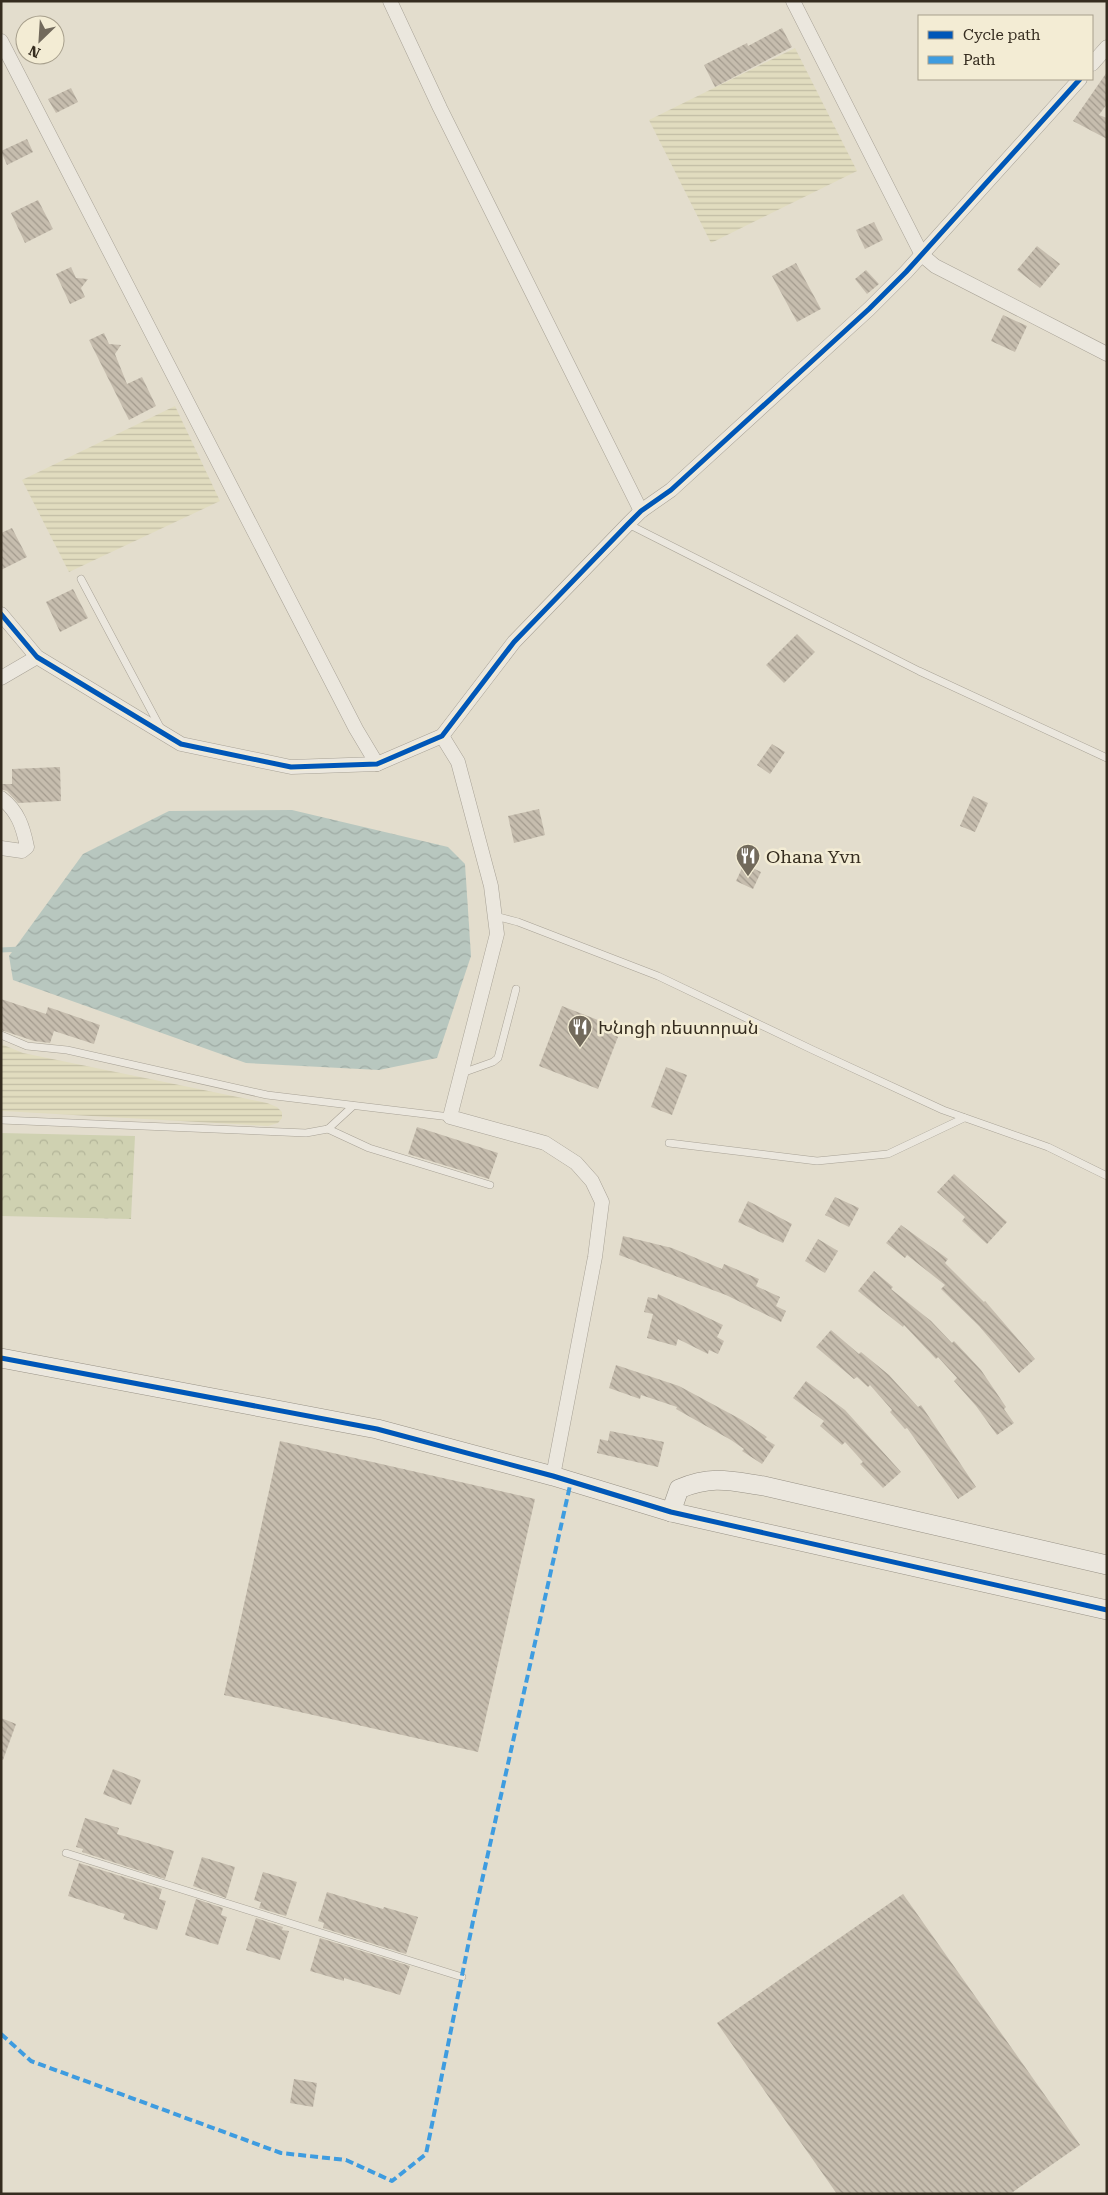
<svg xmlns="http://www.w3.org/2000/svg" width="1108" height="2195" viewBox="0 0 1108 2195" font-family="'Roboto Serif','Noto Sans Armenian',serif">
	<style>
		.farmland { fill: url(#farmland-rules) }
		.forest { fill: url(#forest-crowns) }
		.water { fill: url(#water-waves) }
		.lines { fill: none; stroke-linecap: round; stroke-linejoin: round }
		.stream { stroke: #b8c7bf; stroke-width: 5 }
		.building { fill: url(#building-back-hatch) }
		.lane-casing { stroke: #a8a296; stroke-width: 8 }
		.street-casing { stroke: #a8a296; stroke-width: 15 }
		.secondary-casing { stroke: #989286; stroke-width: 20 }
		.lane { stroke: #ebe7de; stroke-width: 7 }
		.street { stroke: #ebe7de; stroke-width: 14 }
		.secondary { stroke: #ebe7de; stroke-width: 19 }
		.quiet { stroke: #3e9ce0; stroke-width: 4; stroke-dasharray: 8 4; stroke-linecap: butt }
		.cycleway-casing { stroke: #f3ecd4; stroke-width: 8 }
		.cycleway { stroke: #0057b8; stroke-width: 5 }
		.labels { text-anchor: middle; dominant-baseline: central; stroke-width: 5; stroke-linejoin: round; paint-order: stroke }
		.poi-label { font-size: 18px; fill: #352c1f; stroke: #f3ecd4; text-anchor: start }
	</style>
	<defs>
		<pattern id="farmland-rules" width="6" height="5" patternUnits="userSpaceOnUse" patternTransform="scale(1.25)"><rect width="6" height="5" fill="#e1dcbf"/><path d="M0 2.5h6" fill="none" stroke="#c2bda4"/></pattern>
		<pattern id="forest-crowns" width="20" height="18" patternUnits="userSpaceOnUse" patternTransform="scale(1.25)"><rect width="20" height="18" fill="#cfd1b1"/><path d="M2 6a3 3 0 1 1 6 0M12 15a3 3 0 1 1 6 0" fill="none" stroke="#b2b498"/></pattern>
		<pattern id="water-waves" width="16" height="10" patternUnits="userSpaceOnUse" patternTransform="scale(1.25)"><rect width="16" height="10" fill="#b8c7bf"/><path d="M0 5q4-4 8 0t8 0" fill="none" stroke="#9faba4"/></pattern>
		<pattern id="building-back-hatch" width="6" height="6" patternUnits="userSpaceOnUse" patternTransform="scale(1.25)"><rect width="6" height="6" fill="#c6bdae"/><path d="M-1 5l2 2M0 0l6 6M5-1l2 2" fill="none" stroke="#a29a8d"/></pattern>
	</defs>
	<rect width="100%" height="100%" fill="#e3ddcd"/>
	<g class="farmland">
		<polygon points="795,48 857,171 711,243 649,120"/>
		<polygon points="175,406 220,501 69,572 22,480"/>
		<polygon points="1,1044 23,1053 267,1103 277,1107 282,1112 282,1118 278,1123 268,1126 2,1111"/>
	</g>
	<polygon class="forest" points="1,1133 135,1136 131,1219 1,1216"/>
	<polygon class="water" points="292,810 448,847 465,864 471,956 437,1058 379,1070 246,1063 13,980 9,956 83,854 169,811"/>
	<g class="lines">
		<polyline class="stream" points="1,950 21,949"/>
	</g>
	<g class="building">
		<polygon points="782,28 792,47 715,87 704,65 747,43 748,46"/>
		<polygon points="1107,72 1107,104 1099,115 1107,118 1107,139 1073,121"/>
		<polygon points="71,88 78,102 56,113 48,99"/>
		<polygon points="27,139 33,152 7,165 1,151"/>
		<polygon points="38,200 53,229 25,243 11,213"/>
		<polygon points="874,222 883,240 865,249 856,230"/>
		<polygon points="1037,246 1060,264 1040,288 1017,270"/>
		<polygon points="796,263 821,309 797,322 772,276"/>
		<polygon points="71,267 76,278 88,279 81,288 85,297 70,304 56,274"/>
		<polygon points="866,270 879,284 867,294 855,279"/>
		<polygon points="1003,315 1027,326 1015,352 991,341"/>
		<polygon points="104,333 109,344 121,345 115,354 127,384 142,377 156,406 129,420 89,340"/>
		<polygon points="12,528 27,557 1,570 1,533"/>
		<polygon points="73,589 88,618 60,632 46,602"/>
		<polygon points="797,634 815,652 784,683 766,665"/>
		<polygon points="772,744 785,752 770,774 757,765"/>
		<polygon points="60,767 61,801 18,803 7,791 1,789 1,784 12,784 12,769"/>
		<polygon points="973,796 988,803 975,832 960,826"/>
		<polygon points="539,809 545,835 514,843 508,816"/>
		<polygon points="744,864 761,872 753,889 736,881"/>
		<polygon points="1,999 46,1014 48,1007 100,1025 94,1044 54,1031 50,1043 34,1041 1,1030"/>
		<polygon points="562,1006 621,1029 598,1089 539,1066"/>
		<polygon points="666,1067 687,1075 672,1115 651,1107"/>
		<polygon points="417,1127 498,1153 489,1179 408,1154"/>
		<polygon points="954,1174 1007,1222 987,1244 962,1221 965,1217 937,1192"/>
		<polygon points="835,1197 859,1208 849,1227 825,1215"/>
		<polygon points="748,1201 792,1224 783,1243 738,1222"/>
		<polygon points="901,1225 948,1259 945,1263 984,1302 985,1301 1035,1359 1019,1373 979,1326 941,1289 945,1285 907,1255 905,1258 886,1243"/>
		<polygon points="623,1236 672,1248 722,1269 724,1264 759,1279 756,1286 780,1297 776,1306 786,1311 781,1322 726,1295 619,1255"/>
		<polygon points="818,1239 838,1251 825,1273 805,1261"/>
		<polygon points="874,1271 893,1287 891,1289 931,1321 952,1343 954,1341 981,1370 1006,1407 1004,1409 1014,1423 997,1435 976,1406 954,1381 957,1378 938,1357 936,1359 904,1325 903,1327 858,1291"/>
		<polygon points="658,1294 723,1325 717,1337 724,1341 718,1354 709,1350 708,1354 678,1339 676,1346 647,1338 653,1314 644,1312 648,1297 657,1299"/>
		<polygon points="831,1330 859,1354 861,1352 889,1375 918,1407 921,1405 976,1487 958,1499 907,1428 905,1429 890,1412 892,1410 870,1385 868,1387 857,1377 854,1379 816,1347"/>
		<polygon points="616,1365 679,1386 742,1420 767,1437 765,1439 775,1445 762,1464 742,1451 744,1449 731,1440 676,1409 677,1407 641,1395 640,1399 609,1388"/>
		<polygon points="806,1381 845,1410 901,1472 883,1488 860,1464 863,1462 845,1442 842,1445 820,1426 824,1421 793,1398"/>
		<polygon points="610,1431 664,1442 658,1467 597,1453 600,1439 608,1441"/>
		<polygon points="280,1441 535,1499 478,1752 224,1695"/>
		<polygon points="1,1718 16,1724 3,1760 1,1760"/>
		<polygon points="113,1769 141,1780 131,1805 103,1794"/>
		<polygon points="85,1818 119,1828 117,1834 174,1851 165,1879 82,1852 83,1849 76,1847"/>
		<polygon points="202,1857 235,1867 226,1898 193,1886"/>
		<polygon points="79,1863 162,1889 159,1899 166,1901 157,1930 123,1919 125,1914 68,1896"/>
		<polygon points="263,1872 297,1882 286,1916 259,1908 261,1902 254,1900"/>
		<polygon points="327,1892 383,1909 384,1907 418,1917 406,1954 323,1928 324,1923 318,1921"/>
		<polygon points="903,1894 1080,2145 1010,2194 837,2194 717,2023"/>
		<polygon points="196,1899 223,1908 221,1915 227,1917 218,1945 185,1935"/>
		<polygon points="256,1918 283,1927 282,1930 289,1931 280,1960 246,1950"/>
		<polygon points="320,1938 410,1966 400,1995 344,1978 344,1981 310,1971"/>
		<polygon points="294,2079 317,2083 313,2107 290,2103"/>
	</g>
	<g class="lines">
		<defs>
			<g id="lane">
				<polyline points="628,524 919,671 1107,758"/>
				<polyline points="81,579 161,729"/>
				<polyline points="495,916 518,922 658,976 813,1050 943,1110 1048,1147 1107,1176"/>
				<polyline points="1,1035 27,1046 67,1050 267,1095 450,1117"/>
				<polyline points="462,1073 493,1062 498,1058 516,989"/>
				<polyline points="1,1120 306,1133 328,1129 353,1106"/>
				<polyline points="328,1129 369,1148 490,1185"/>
				<polyline points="669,1143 817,1161 888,1154 964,1118"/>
				<polyline points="66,1853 462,1977"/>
			</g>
			<g id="street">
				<polyline points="390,1 440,108 641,511"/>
				<polyline points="793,1 922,255 935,266 1107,354"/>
				<polyline points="1,41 356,729 377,764"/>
				<polyline points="1092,64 1107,47"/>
				<polyline points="1,614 37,657 181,744 291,767 377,764 442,736 514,642 628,524 641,511 671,490 869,309 906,272 1080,79"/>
				<polyline points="1,678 37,657"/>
				<polyline points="442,736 458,762 491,886 497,934 450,1117 545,1143 576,1163 592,1181 602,1202 595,1257 553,1476"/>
				<path d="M1,798c17,13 22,29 26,49l-5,4 -21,-3"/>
			</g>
			<g id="secondary">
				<polyline points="1,1358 377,1429 553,1476 671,1512 1107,1610"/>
				<path d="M671,1512l8,-23c34,-14 51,-8 85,-3l343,79"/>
			</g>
		</defs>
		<use href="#lane" class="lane-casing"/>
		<use href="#street" class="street-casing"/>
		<use href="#secondary" class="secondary-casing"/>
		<use href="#lane" class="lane"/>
		<use href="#street" class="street"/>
		<use href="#secondary" class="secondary"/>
		<polyline class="quiet" points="1,2034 31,2061 281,2153 346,2160 392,2181 426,2154 473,1921 571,1481"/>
		<defs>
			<g id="cycleway">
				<polyline points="1,614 37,657 181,744 291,767 377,764 442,736 514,642 628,524 641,511 671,490 869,309 906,272 1080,79"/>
				<polyline points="1,1358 377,1429 553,1476 671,1512 1107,1610"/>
			</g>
		</defs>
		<use href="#cycleway" class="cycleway-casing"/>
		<use href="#cycleway" class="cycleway"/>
	</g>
	<defs>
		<symbol id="restaurant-pin" viewBox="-11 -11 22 30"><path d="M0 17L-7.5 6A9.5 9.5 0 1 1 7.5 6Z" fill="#726a5c" stroke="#f3ecd4"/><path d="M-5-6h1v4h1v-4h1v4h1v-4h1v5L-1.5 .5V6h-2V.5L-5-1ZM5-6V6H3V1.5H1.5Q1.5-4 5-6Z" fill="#fff"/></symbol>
	</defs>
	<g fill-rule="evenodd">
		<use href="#restaurant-pin" x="734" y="842" width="28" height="38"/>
		<use href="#restaurant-pin" x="566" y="1013" width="28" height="38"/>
	</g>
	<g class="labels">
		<g class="poi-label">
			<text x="766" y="856">Ohana Yvn</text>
			<text x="598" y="1027">Խնոցի ռեստորան</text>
		</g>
	</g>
	<rect width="1108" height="2195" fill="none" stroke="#352c1f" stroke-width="5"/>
	<rect x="918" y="15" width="175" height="65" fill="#f3ecd4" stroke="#a79f8c"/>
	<rect x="928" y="31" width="25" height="8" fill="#0057b8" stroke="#a79f8c"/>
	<text x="963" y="40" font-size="15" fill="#352c1f">Cycle path</text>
	<rect x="928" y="56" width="25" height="8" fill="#3e9ce0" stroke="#a79f8c"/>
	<text x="963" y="65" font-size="15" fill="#352c1f">Path</text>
	<g transform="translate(40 40) rotate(205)"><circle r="24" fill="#f3ecd4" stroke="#a79f8c"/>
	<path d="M0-4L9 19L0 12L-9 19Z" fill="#726a5c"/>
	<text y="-8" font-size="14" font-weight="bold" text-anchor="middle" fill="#352c1f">N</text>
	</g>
</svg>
